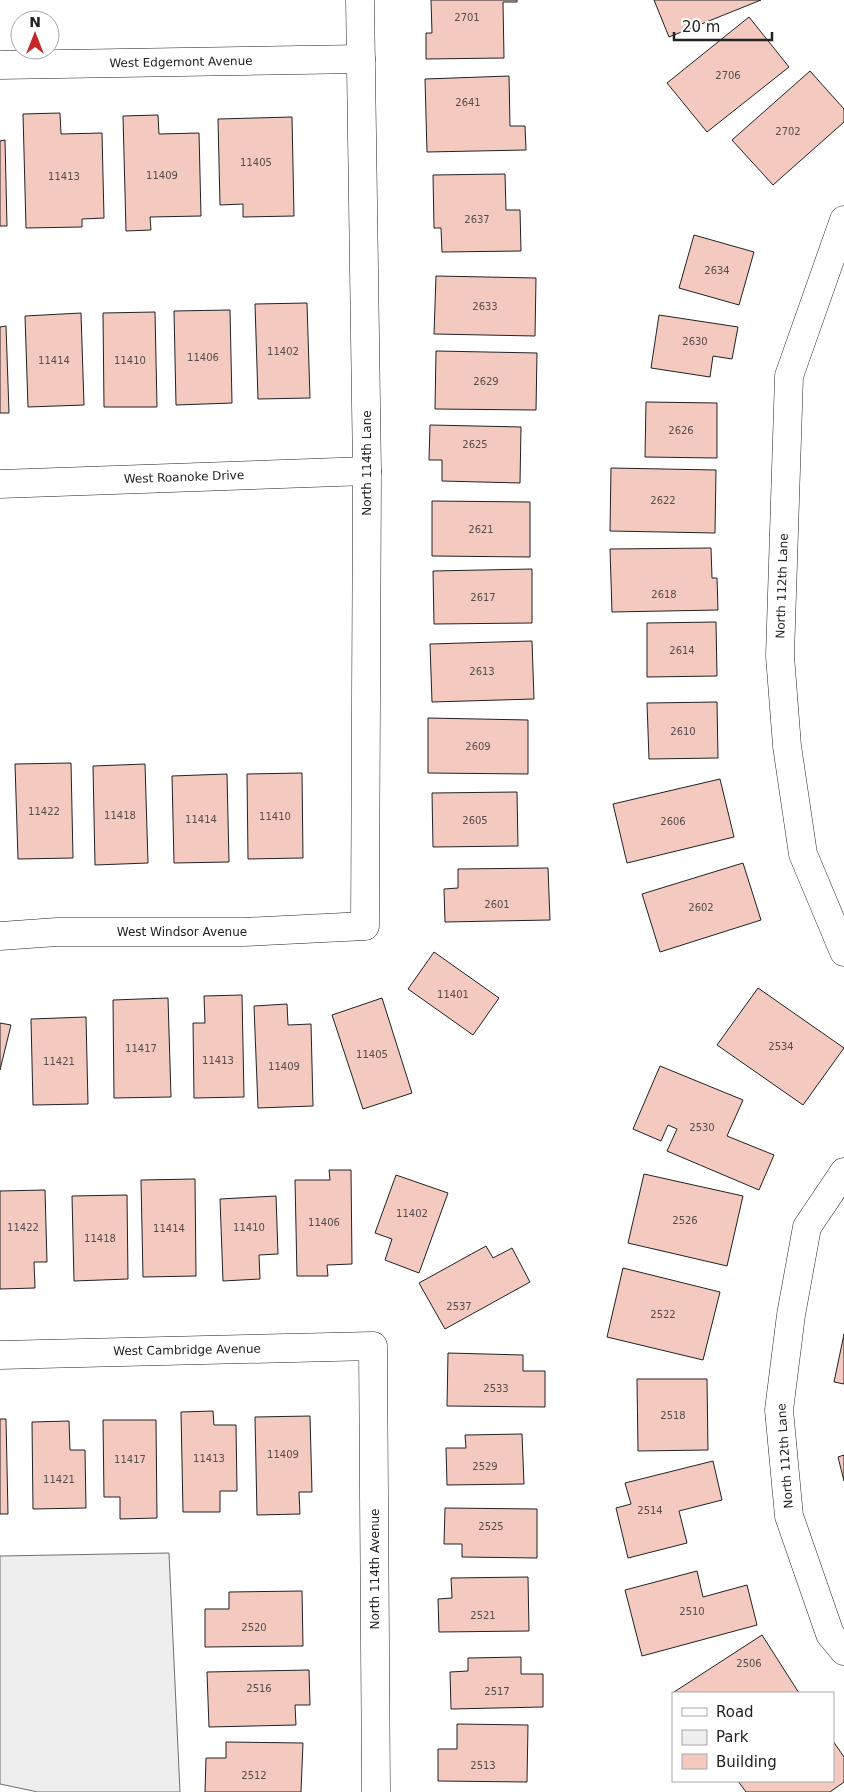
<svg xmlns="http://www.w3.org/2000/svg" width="844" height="1792" viewBox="0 0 844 1792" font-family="'DejaVu Sans',sans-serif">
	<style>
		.green { fill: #eee; stroke: #6f6f6f }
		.building { fill: #f3c9c0; stroke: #222 }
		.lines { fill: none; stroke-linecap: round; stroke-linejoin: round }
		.street-casing { stroke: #222; stroke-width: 29 }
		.street { stroke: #fff; stroke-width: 28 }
		.labels { text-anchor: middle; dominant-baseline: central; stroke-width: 4; stroke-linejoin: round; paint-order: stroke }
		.number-label { font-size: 10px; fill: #564c4a }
		.street-label { font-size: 12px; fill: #222; stroke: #fff }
	</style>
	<rect width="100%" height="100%" fill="#fff"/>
	<polygon class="green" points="169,1553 180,1792 38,1792 0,1784 0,1556"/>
	<g class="building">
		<polygon points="431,0 517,0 517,2 503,2 504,58 426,59 426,33 432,33"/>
		<polygon points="654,0 761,0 669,37"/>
		<polygon points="749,17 789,67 707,132 667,83"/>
		<polygon points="810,71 844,109 844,122 773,185 732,140"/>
		<polygon points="509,76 510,126 525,126 526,150 427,152 425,79"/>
		<polygon points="60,113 61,134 102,133 104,218 82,219 82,227 26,228 23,114"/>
		<polygon points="158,115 159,134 199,133 201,216 150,217 151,230 126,231 123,116"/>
		<polygon points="292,117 294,216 243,217 243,204 220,205 218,119"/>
		<polygon points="5,140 7,226 0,226 0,141"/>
		<polygon points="505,174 506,210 520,210 521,251 442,252 441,228 434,228 433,175"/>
		<polygon points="694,235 754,252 739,305 679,288"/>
		<polygon points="436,276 536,278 535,336 434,334"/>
		<polygon points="307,303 310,398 258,399 255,304"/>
		<polygon points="230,310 232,403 176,405 174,311"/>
		<polygon points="155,312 157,407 104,407 103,313"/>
		<polygon points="81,313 84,405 28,407 25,316"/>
		<polygon points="659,315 738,327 732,359 713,356 710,377 651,368"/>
		<polygon points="6,326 9,413 0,413 0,327"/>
		<polygon points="436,351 537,353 536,410 435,409"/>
		<polygon points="646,402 717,403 717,458 645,457"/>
		<polygon points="430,425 521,427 520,483 442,481 442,460 429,460"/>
		<polygon points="611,468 716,470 715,533 610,531"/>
		<polygon points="432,501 530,502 530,557 432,556"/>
		<polygon points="711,548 712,578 717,578 718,610 612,612 610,549"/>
		<polygon points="532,569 532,623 434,624 433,571"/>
		<polygon points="716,622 717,676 647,677 647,623"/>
		<polygon points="532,641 534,699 432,702 430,644"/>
		<polygon points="717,702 718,758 649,759 647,703"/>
		<polygon points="428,718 528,720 528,774 428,773"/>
		<polygon points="71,763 73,858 18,859 15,764"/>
		<polygon points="145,764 148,863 95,865 93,766"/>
		<polygon points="302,773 303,858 248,859 247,774"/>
		<polygon points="227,774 229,862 174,863 172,776"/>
		<polygon points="720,779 734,837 627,863 613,804"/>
		<polygon points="517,792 518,846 433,847 432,793"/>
		<polygon points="743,863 761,920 660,952 642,894"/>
		<polygon points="548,868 550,920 445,922 444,889 458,888 458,869"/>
		<polygon points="434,952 499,998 473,1035 408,989"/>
		<polygon points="758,988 844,1048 803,1105 717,1045"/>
		<polygon points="242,995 244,1097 194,1098 193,1023 205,1023 204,996"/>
		<polygon points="168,998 171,1097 114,1098 113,1000"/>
		<polygon points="382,998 412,1093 363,1109 332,1015"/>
		<polygon points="287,1004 288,1025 311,1024 313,1106 258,1108 254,1006"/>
		<polygon points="86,1017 88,1104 33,1105 31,1019"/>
		<polygon points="0,1023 11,1025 0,1070"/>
		<polygon points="660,1066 743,1100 727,1136 774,1155 759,1190 667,1151 677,1129 668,1125 661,1141 633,1129"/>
		<polygon points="329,1170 351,1170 352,1264 327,1265 328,1276 297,1276 295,1180 330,1180"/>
		<polygon points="644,1174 743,1196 727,1266 628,1243"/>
		<polygon points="396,1175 448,1193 419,1273 385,1260 392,1239 375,1233"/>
		<polygon points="195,1179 196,1276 143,1277 141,1180"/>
		<polygon points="45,1190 47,1262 34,1262 35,1288 0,1289 0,1191"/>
		<polygon points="127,1195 128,1279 74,1281 72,1196"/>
		<polygon points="276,1196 278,1254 259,1255 260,1279 223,1281 220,1199"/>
		<polygon points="486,1246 493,1258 512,1248 530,1282 445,1329 419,1283"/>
		<polygon points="623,1268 720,1292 703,1360 607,1337"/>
		<polygon points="844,1334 844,1384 834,1382"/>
		<polygon points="448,1353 523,1355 523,1371 545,1371 545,1407 447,1406"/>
		<polygon points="637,1379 707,1379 708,1450 638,1451"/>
		<polygon points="213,1411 214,1425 236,1425 237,1491 220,1491 220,1512 183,1512 181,1412"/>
		<polygon points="310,1416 312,1492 299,1492 300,1514 257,1515 255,1417"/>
		<polygon points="0,1419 6,1419 8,1514 0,1514"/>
		<polygon points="103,1420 156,1420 157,1518 120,1519 120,1497 104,1497"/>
		<polygon points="69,1421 70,1450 85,1450 86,1508 33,1509 32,1422"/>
		<polygon points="522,1434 524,1484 447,1485 446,1448 466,1448 465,1435"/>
		<polygon points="844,1455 844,1481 838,1457"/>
		<polygon points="713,1461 722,1500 679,1511 687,1543 628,1558 616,1508 631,1504 625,1483"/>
		<polygon points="445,1508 537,1509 537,1558 462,1557 462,1544 444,1544"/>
		<polygon points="697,1571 703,1597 747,1585 757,1625 642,1656 625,1590"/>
		<polygon points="528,1577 529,1631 439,1632 438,1599 452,1598 451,1578"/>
		<polygon points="302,1591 303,1646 205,1647 205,1609 229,1609 229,1592"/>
		<polygon points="762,1635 799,1693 675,1693 674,1692"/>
		<polygon points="521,1657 521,1674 543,1674 543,1707 451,1709 450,1672 468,1671 468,1658"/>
		<polygon points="309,1670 310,1705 295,1705 296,1725 209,1727 207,1672"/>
		<polygon points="457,1724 528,1725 527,1782 438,1781 438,1749 457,1749"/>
		<polygon points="833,1741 844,1757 844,1782 830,1792 746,1792 738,1781 833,1781"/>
		<polygon points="226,1742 303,1743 301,1792 205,1792 206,1758 226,1758"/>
	</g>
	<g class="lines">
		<defs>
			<g id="street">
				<polyline points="0,65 361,59"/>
				<polyline points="844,220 789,376 780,656 787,746 803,854 844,952"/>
				<polyline points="0,484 367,471"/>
				<polyline points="0,936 57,932 243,932 365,926 367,471 360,0"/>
				<polyline points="844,1172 807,1227 791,1315 779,1410 789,1516 830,1634 844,1651"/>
				<polyline points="0,1355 373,1346 376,1792"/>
			</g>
		</defs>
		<use href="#street" class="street-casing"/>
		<use href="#street" class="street"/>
	</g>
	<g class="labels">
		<g class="number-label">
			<text x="467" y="17">2701</text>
			<text x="728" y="75">2706</text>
			<text x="468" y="102">2641</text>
			<text x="788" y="131">2702</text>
			<text x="256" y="162">11405</text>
			<text x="162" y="175">11409</text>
			<text x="64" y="176">11413</text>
			<text x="477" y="219">2637</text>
			<text x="717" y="270">2634</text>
			<text x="485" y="306">2633</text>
			<text x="695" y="341">2630</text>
			<text x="283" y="351">11402</text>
			<text x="203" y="357">11406</text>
			<text x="54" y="360">11414</text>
			<text x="130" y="360">11410</text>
			<text x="486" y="381">2629</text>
			<text x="681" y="430">2626</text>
			<text x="475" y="444">2625</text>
			<text x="663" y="500">2622</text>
			<text x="481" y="529">2621</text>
			<text x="664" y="594">2618</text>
			<text x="483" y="597">2617</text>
			<text x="682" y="650">2614</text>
			<text x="482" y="671">2613</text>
			<text x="683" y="731">2610</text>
			<text x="478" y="746">2609</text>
			<text x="44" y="811">11422</text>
			<text x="120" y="815">11418</text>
			<text x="275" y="816">11410</text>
			<text x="201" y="819">11414</text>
			<text x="475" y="820">2605</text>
			<text x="673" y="821">2606</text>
			<text x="497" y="904">2601</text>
			<text x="701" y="907">2602</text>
			<text x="453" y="994">11401</text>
			<text x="781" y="1046">2534</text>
			<text x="141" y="1048">11417</text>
			<text x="372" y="1054">11405</text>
			<text x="218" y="1060">11413</text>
			<text x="59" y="1061">11421</text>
			<text x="284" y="1066">11409</text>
			<text x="702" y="1127">2530</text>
			<text x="412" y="1213">11402</text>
			<text x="685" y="1220">2526</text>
			<text x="324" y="1222">11406</text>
			<text x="23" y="1227">11422</text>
			<text x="249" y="1227">11410</text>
			<text x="169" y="1228">11414</text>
			<text x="100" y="1238">11418</text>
			<text x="459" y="1306">2537</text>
			<text x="663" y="1314">2522</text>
			<text x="496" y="1388">2533</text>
			<text x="673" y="1415">2518</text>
			<text x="283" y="1454">11409</text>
			<text x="209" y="1458">11413</text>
			<text x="130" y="1459">11417</text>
			<text x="485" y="1466">2529</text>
			<text x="59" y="1479">11421</text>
			<text x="650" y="1510">2514</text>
			<text x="491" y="1526">2525</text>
			<text x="692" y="1611">2510</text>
			<text x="483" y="1615">2521</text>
			<text x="254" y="1627">2520</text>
			<text x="749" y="1663">2506</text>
			<text x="259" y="1688">2516</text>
			<text x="497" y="1691">2517</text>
			<text x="483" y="1765">2513</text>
			<text x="254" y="1775">2512</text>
		</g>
		<g class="street-label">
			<text transform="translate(181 62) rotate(-1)">West Edgemont Avenue</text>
			<text transform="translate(367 463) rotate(-90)">North 114th Lane</text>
			<text transform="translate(184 477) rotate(-2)">West Roanoke Drive</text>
			<text transform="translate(782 586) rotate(-88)">North 112th Lane</text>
			<text x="182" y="932">West Windsor Avenue</text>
			<text transform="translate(187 1350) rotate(-1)">West Cambridge Avenue</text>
			<text transform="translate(785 1456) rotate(-94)">North 112th Lane</text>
			<text transform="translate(375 1569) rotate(-90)">North 114th Avenue</text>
		</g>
	</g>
	<rect x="672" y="1692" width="162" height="90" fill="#ffffff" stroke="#a7a7a7"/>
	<rect x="682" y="1708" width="25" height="8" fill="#ffffff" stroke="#a7a7a7"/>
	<text x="716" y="1717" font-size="15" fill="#222222">Road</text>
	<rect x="682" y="1730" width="25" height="15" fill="#eeeeee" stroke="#a7a7a7"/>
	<text x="716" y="1742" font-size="15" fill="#222222">Park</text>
	<rect x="682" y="1754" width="25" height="15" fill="#f3c9c0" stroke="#a7a7a7"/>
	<text x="716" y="1767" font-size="15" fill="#222222">Building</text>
	<g transform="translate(35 35)"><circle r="24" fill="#ffffff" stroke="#a7a7a7"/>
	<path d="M0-4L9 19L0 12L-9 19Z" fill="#c62828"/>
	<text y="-8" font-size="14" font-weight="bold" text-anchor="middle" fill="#222222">N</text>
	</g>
	<path d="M674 32v8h98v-8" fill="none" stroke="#222222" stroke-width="2.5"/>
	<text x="682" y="32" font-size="15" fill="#222222" stroke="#ffffff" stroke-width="4" paint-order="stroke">20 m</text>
</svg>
